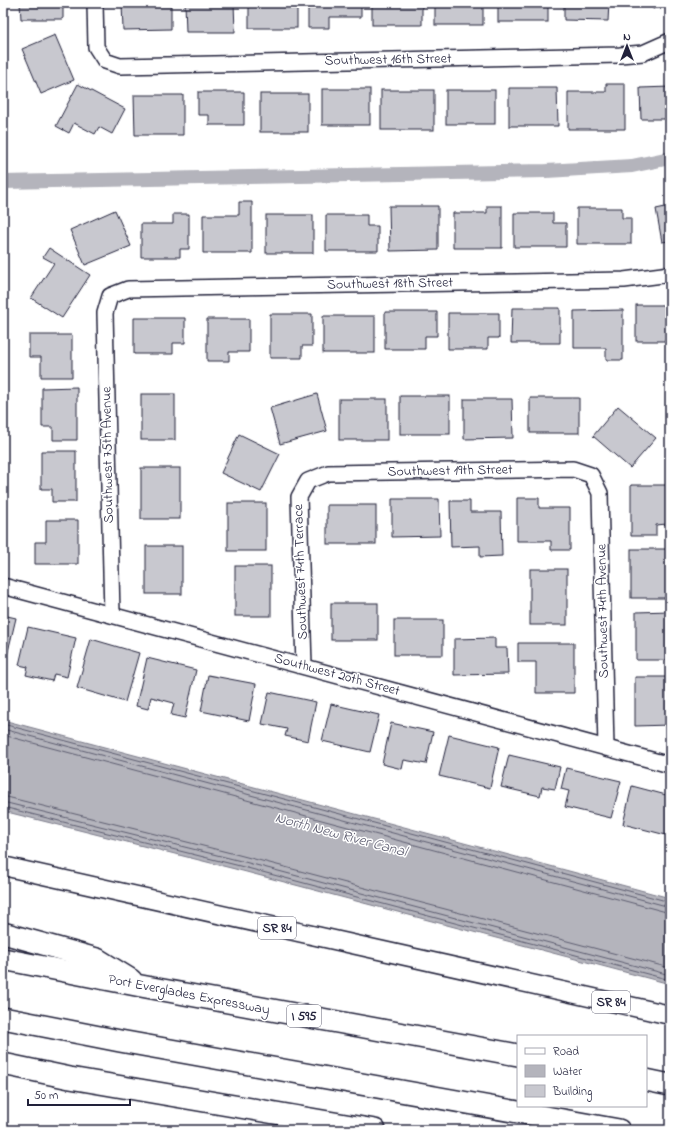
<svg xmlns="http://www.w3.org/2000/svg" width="673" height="1133" viewBox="0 0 673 1133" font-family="'Indie Flower',sans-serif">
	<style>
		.water { fill: #b4b4bc; stroke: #7a7a88 }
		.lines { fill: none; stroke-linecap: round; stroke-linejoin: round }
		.shore { stroke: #5c5c6f; stroke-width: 1 }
		.canal { stroke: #b4b4bc; stroke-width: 14 }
		.building { fill: #c8c8cf; stroke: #22223b }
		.minor-casing { stroke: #22223b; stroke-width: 18 }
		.major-casing { stroke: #22223b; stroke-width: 21 }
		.highway-casing { stroke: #22223b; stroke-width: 24 }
		.minor { stroke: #fff; stroke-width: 15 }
		.major { stroke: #fff; stroke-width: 18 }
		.highway { stroke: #fff; stroke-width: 21 }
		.labels { text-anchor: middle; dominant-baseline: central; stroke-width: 3; stroke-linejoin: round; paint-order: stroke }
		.shield { fill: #fff; stroke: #646476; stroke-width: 1 }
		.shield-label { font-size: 13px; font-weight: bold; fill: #22223b }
		.street-label { font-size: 14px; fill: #22223b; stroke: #fff }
		.water-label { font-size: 15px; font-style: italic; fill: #5c5c6f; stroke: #fff }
	</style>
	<rect width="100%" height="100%" fill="#fff"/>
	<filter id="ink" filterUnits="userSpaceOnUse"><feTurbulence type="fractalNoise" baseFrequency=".025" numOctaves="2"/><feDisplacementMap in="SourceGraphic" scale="8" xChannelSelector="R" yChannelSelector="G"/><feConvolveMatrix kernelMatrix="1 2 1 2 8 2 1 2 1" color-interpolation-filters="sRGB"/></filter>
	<g filter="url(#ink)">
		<polygon class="water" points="3,720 670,898 670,984 235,869 3,811"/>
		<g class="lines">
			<g class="shore">
				<polyline points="3,724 670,902"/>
				<polyline points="3,729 670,907"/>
				<polyline points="3,735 670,913"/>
				<polyline points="3,796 239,855 670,968"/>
				<polyline points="3,802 237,860 670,975"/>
				<polyline points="3,807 236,865 670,980"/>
			</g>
			<polyline class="canal" points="3,182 546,171 632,166 670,158"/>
		</g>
		<g class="building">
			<polygon points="20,3 63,3 63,19 21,19"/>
			<polygon points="122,3 171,3 171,29 123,30"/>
			<polygon points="185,3 234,3 235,32 186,32"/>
			<rect x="249" y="3" width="48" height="25"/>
			<polygon points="308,3 361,3 361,17 329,17 329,28 308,28"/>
			<rect x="372" y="3" width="50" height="22"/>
			<rect x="435" y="3" width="48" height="22"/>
			<rect x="498" y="3" width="50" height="19"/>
			<polygon points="564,3 609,3 608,21 564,20"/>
			<polygon points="650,3 667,3 653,9"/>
			<polygon points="55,35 74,80 41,94 22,49"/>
			<polygon points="78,84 125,109 112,134 99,127 95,134 74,123 69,133 56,126"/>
			<polygon points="606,84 625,84 625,129 568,129 568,92 606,92"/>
			<polygon points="670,87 670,119 641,119 640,88"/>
			<polygon points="509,88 557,88 558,126 509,126"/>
			<rect x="322" y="89" width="48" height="36"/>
			<rect x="381" y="90" width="53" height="40"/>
			<rect x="446" y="90" width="49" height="34"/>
			<polygon points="198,92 244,92 244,125 209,125 209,115 198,115"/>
			<rect x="260" y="94" width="48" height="38"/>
			<polygon points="134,95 183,95 183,135 135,135"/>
			<polygon points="239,202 252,202 252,253 203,253 203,215 239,215"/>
			<polygon points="389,206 438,206 438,250 390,251"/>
			<polygon points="487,206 502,206 502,248 453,248 453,213 487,213"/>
			<polygon points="670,206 670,241 662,242 656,209"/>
			<polygon points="577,208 622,208 622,218 631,218 631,244 577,244"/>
			<polygon points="115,210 131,246 85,265 70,230"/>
			<polygon points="514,213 553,213 553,223 566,223 566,247 514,247"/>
			<polygon points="173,214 189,214 189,249 180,249 180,257 141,257 141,224 173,224"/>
			<rect x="266" y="215" width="47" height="38"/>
			<polygon points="326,215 367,215 367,226 378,226 378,251 326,251"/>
			<polygon points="49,248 90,275 62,318 31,298 54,263 43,257"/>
			<rect x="636" y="305" width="34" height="36"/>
			<polygon points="512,308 560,308 560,343 511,343"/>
			<polygon points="623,310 623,360 606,360 606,348 574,348 574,311"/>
			<polygon points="385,312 437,312 437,336 425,336 425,349 385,349"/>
			<polygon points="448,313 499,313 499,338 488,338 488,349 448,349"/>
			<polygon points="270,314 312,314 312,346 302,346 302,358 270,358"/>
			<rect x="323" y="316" width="52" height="37"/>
			<polygon points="134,318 185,318 185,343 173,343 173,354 134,354"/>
			<polygon points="207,319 249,319 249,352 229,352 229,361 207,361"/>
			<polygon points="29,335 72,335 72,377 41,377 41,357 29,357"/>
			<polygon points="77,387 77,440 53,440 53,427 42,427 42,388"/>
			<rect x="141" y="394" width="34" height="46"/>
			<polygon points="317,394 327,431 280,444 270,408"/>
			<rect x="400" y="396" width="50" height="38"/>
			<rect x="530" y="398" width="49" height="35"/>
			<rect x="339" y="399" width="48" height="41"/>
			<polygon points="464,399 512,399 513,438 464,439"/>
			<polygon points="618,406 656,438 630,468 593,436"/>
			<polygon points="239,434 280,454 261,492 221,473"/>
			<polygon points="41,451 76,451 76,502 52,502 52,489 41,489"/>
			<rect x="141" y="468" width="39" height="51"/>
			<polygon points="631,485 668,485 668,494 670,494 670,513 667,513 667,524 656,525 656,536 631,536"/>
			<polygon points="517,498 539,498 539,508 570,508 570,550 551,550 551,541 517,541"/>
			<polygon points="392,499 439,499 440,536 392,537"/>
			<polygon points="450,501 470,501 470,512 501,512 502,556 480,557 480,546 451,547"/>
			<rect x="228" y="503" width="38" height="48"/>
			<rect x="327" y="505" width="49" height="39"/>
			<polygon points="46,520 78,520 78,564 35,564 35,542 46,542"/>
			<rect x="146" y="546" width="36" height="48"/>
			<rect x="631" y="549" width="38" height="49"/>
			<rect x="235" y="566" width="36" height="50"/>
			<rect x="530" y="569" width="37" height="56"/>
			<rect x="331" y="603" width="47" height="37"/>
			<polygon points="670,611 670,660 636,660 636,612"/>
			<polygon points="3,615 16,618 6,660 3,660"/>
			<rect x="394" y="620" width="49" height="35"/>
			<polygon points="28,627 76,638 67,677 54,674 52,681 26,675 28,667 19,665"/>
			<polygon points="495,638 495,648 507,648 508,674 454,675 454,639"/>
			<polygon points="91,639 139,653 125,702 77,688"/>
			<polygon points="518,643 574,643 574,693 536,693 536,662 518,662"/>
			<polygon points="147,658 196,670 185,718 171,715 174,703 151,697 148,709 136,706"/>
			<polygon points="208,675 256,684 249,721 201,711"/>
			<polygon points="635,677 670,677 670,725 635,726"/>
			<polygon points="269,692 316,702 308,741 285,736 287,729 262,724"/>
			<polygon points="331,704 379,715 370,752 322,741"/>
			<polygon points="391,723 433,732 426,764 404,760 402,769 382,764"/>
			<polygon points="449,735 499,747 490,788 439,776"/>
			<polygon points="509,755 560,767 555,789 542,787 540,796 501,787"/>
			<polygon points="566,768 621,781 611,818 565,807 569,791 561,789"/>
			<polygon points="632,786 670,796 670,836 623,824"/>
		</g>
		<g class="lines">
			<defs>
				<g id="minor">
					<polyline points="95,3 96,47 105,61 120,66 620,55 643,53 670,41"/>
					<polyline points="3,586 670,765"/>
					<polyline points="112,615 105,313 110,296 128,289 624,280 670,274"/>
					<polyline points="304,666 299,497 308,481 328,473 573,469 591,475 600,493 606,748"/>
				</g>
				<polyline id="major" points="3,866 670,1015"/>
				<g id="highway">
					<polyline points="3,933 97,959 131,980"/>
					<polyline points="3,959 141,986 518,1055"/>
					<polyline points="3,1018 120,1041 619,1130"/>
					<polyline points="3,1064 70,1078 375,1130"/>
					<polyline points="646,1080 670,1085"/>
				</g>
			</defs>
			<use href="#minor" class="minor-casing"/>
			<use href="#major" class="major-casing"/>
			<use href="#highway" class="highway-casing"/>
			<use href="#minor" class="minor"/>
			<use href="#major" class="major"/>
			<use href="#highway" class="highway"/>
		</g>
	</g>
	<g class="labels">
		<g class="shield">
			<rect x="258" y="917" width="38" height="22" rx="3"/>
			<rect x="592" y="991" width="38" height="22" rx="3"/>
			<rect x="287" y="1005" width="34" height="22" rx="3"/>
		</g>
		<g class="shield-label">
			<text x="277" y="928">SR 84</text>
			<text x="611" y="1002">SR 84</text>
			<text x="304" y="1016">I 595</text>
		</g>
		<g class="street-label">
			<text transform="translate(388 60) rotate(-1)">Southwest 16th Street</text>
			<text transform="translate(390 284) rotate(-1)">Southwest 18th Street</text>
			<text transform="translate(108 455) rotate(-91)">Southwest 75th Avenue</text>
			<text transform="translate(450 471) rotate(-1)">Southwest 19th Street</text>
			<text transform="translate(301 572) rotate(-92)">Southwest 74th Terrace</text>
			<text transform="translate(603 611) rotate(-91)">Southwest 74th Avenue</text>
			<text transform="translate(337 675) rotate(15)">Southwest 20th Street</text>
			<text transform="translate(189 995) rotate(11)">Port Everglades Expressway</text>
		</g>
		<g class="water-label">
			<text transform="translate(341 835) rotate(15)">North New River Canal</text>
		</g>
	</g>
	<rect width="673" height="1133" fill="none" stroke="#fff" stroke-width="16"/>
	<rect x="8" y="8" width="657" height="1117" fill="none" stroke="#22223b" stroke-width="1.5" filter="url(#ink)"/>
	<rect x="517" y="1035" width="130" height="72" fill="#ffffff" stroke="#a7a7b1"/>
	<rect x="525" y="1048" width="20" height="6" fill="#ffffff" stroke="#a7a7b1"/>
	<text x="553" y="1055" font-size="12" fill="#22223b">Road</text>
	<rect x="525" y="1065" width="20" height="12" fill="#b4b4bc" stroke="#a7a7b1"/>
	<text x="553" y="1075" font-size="12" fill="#22223b">Water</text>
	<rect x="525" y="1085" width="20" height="12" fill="#c8c8cf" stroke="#a7a7b1"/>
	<text x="553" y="1095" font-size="12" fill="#22223b">Building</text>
	<g transform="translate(627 46)" stroke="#ffffff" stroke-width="3" paint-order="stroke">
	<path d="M0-3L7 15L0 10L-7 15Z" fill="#22223b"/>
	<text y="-6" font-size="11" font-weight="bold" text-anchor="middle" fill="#22223b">N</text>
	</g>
	<path d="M28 1099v6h102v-6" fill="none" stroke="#22223b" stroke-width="2"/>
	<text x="34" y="1099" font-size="12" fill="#22223b" stroke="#ffffff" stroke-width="3" paint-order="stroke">50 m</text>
</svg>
